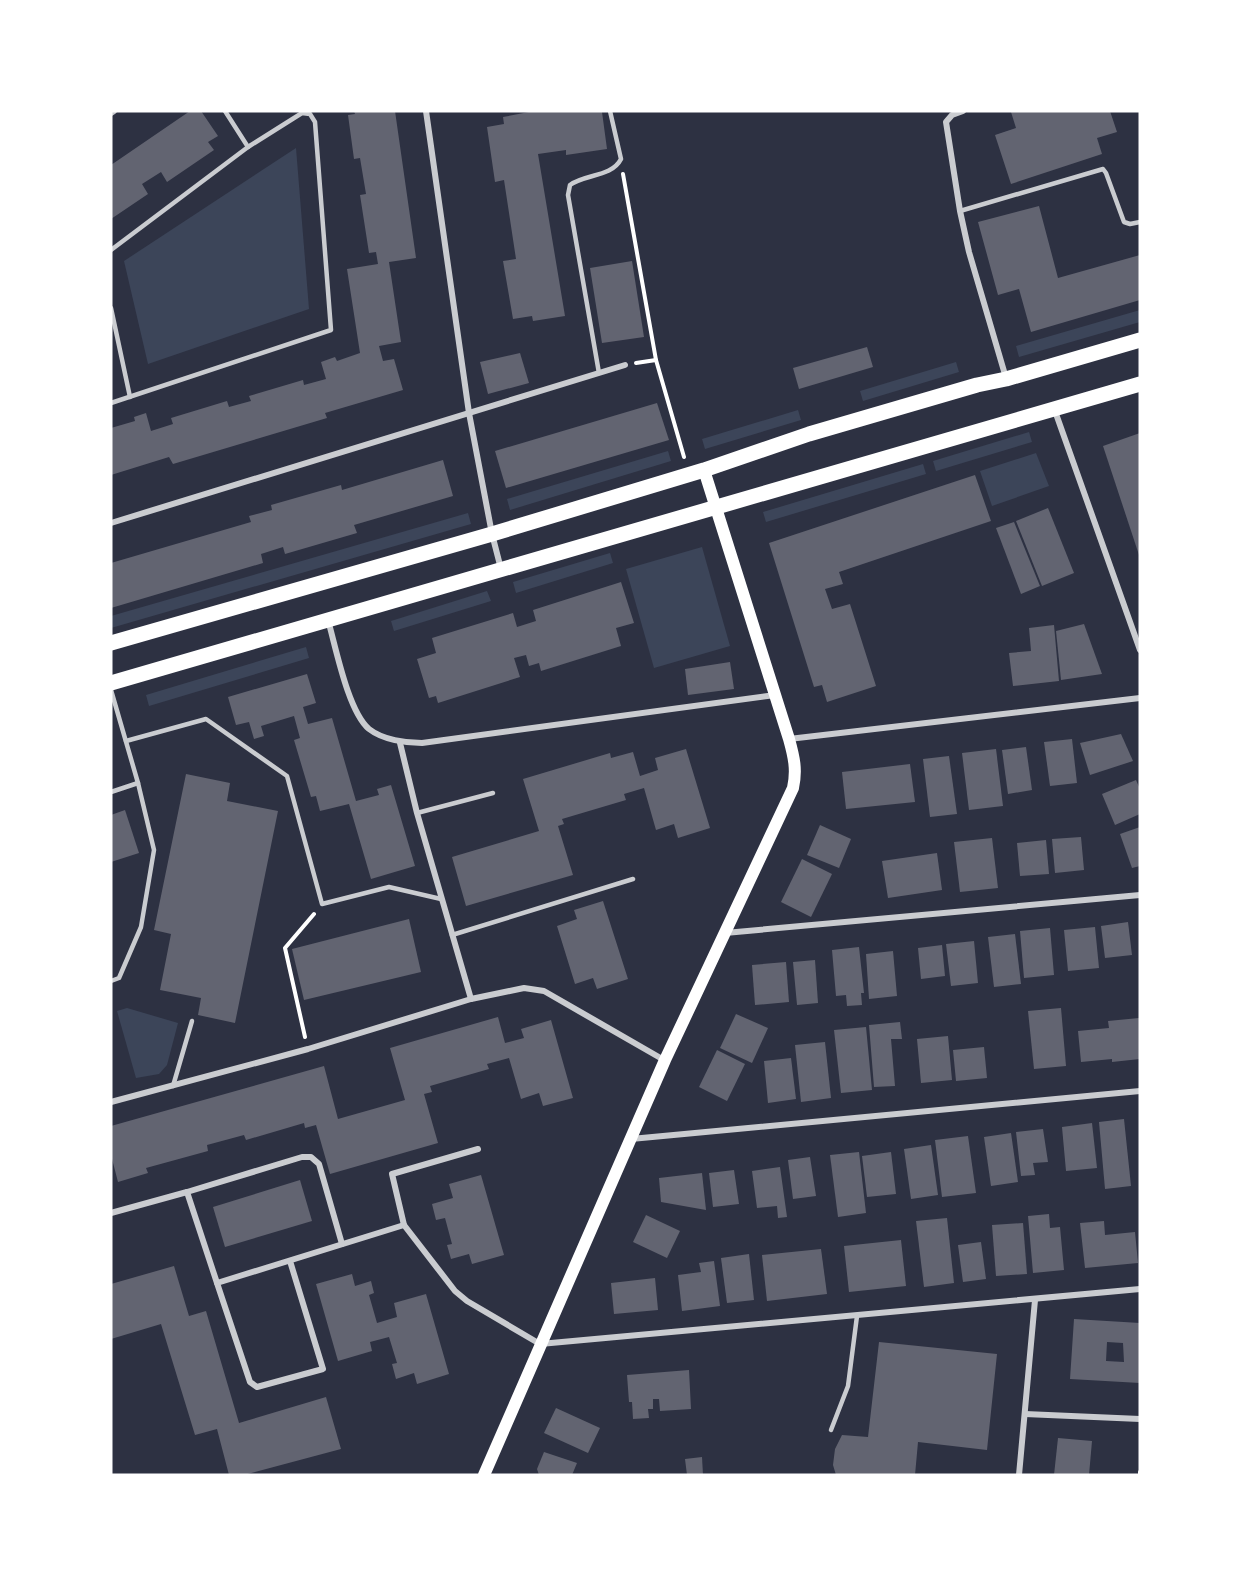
<svg xmlns="http://www.w3.org/2000/svg" width="1251" height="1586" viewBox="0 0 1251 1586" font-family="Bitter,serif">
	<style>
		.green { fill: #3c4559 }
		.building { fill: #626471; fill-rule: evenodd }
		.lines { fill: none; stroke-linecap: round; stroke-linejoin: round }
		.path { stroke: #fff; stroke-width: 4 }
		.service { stroke: #caccd0; stroke-width: 4.5 }
		.minor { stroke: #caccd0; stroke-width: 6 }
		.secondary { stroke: #fff; stroke-width: 12 }
		.primary { stroke: #fff; stroke-width: 15 }
	</style>
	<rect width="100%" height="100%" fill="#2d3142"/>
	<g class="green">
		<polygon points="296,148 309,309 148,364 124,261"/>
		<polygon points="1140,310 1140,322 1019,357 1016,346"/>
		<polygon points="956,362 959,372 863,401 860,391"/>
		<polygon points="798,410 801,420 705,449 702,439"/>
		<polygon points="1029,432 1032,442 936,471 933,461"/>
		<polygon points="668,451 671,461 510,510 507,499"/>
		<polygon points="1036,453 1049,486 992,506 980,471"/>
		<polygon points="923,464 926,474 766,522 763,512"/>
		<polygon points="468,513 471,524 111,628 111,616"/>
		<polygon points="702,547 730,646 654,668 626,569"/>
		<polygon points="610,553 613,563 516,593 513,582"/>
		<polygon points="487,591 491,601 394,631 391,621"/>
		<polygon points="306,647 309,658 149,706 146,695"/>
		<polygon points="127,1008 178,1023 167,1065 159,1074 136,1078 117,1011"/>
	</g>
	<g class="building">
		<polygon points="190,111 201,111 218,136 208,142 214,150 167,182 161,172 142,184 148,194 111,219 111,165"/>
		<polygon points="354,111 395,111 416,258 389,262 401,342 379,346 383,361 394,359 403,390 325,413 327,418 173,464 169,457 111,475 111,428 135,421 134,417 146,413 151,431 173,424 171,418 227,401 229,407 251,401 249,396 303,380 304,385 326,379 321,362 335,357 337,361 360,353 347,269 378,264 376,252 369,253 360,195 366,194 360,158 354,159 348,115 355,114"/>
		<polygon points="534,111 602,112 607,149 566,155 566,150 538,154 565,316 533,321 532,316 513,319 503,261 516,259 504,180 495,182 487,127 504,124 503,117"/>
		<polygon points="1110,111 1117,132 1097,138 1102,154 1011,184 995,135 1016,128 1011,112"/>
		<polygon points="1039,206 1058,278 1140,255 1140,300 1031,332 1019,289 998,295 978,222"/>
		<polygon points="632,261 644,337 602,343 590,268"/>
		<polygon points="867,347 873,367 799,389 793,368"/>
		<polygon points="520,353 529,383 488,394 480,362"/>
		<polygon points="657,403 669,440 506,488 495,451"/>
		<polygon points="1140,433 1140,558 1103,446"/>
		<polygon points="443,460 453,496 354,525 357,533 285,554 283,547 261,554 263,563 111,608 111,563 251,522 249,516 272,510 271,505 341,485 342,490"/>
		<polygon points="975,475 991,521 839,572 843,584 825,589 832,609 850,604 876,686 827,702 822,685 814,687 769,543"/>
		<polygon points="1048,508 1074,573 1042,586 1016,521"/>
		<polygon points="1014,522 1040,586 1021,594 996,528"/>
		<polygon points="621,582 634,623 616,628 621,646 541,671 539,663 529,666 526,655 514,658 520,677 438,703 436,696 429,698 417,659 436,653 432,638 513,613 517,627 536,621 533,610"/>
		<polygon points="1084,624 1102,674 1061,680 1056,631"/>
		<polygon points="1054,625 1059,681 1013,686 1009,653 1031,651 1029,628"/>
		<polygon points="730,662 734,689 688,695 685,669"/>
		<polygon points="307,674 316,703 303,707 308,724 332,718 356,801 379,795 377,789 391,785 415,866 371,879 349,804 320,811 316,796 311,797 294,740 300,738 294,716 261,726 264,736 254,739 249,722 236,725 228,697"/>
		<polygon points="1121,734 1133,761 1090,775 1080,743"/>
		<polygon points="1072,739 1077,783 1050,786 1044,742"/>
		<polygon points="1026,747 1032,790 1008,794 1002,750"/>
		<polygon points="686,749 710,828 678,838 674,824 656,830 644,788 624,794 626,800 562,819 564,824 558,826 573,875 466,906 452,857 539,831 523,779 610,753 611,758 633,752 640,776 658,770 655,758"/>
		<polygon points="996,749 1003,806 969,810 962,753"/>
		<polygon points="949,756 957,814 930,817 923,759"/>
		<polygon points="910,764 915,802 846,809 842,772"/>
		<polygon points="186,774 230,783 227,801 278,811 235,1023 198,1015 201,998 160,990 171,934 154,930"/>
		<polygon points="1136,780 1140,789 1140,814 1115,825 1102,794"/>
		<polygon points="125,810 139,853 111,862 111,815"/>
		<polygon points="820,825 851,839 839,868 807,855"/>
		<polygon points="1140,827 1140,866 1132,868 1120,834"/>
		<polygon points="1081,837 1084,870 1055,873 1052,839"/>
		<polygon points="992,838 998,888 960,892 954,842"/>
		<polygon points="1046,840 1049,874 1020,876 1017,843"/>
		<polygon points="937,853 942,890 888,898 882,861"/>
		<polygon points="802,859 832,874 811,917 781,902"/>
		<polygon points="603,901 628,979 597,989 593,978 575,984 557,926 577,919 574,910"/>
		<polygon points="409,919 421,972 304,1000 292,949"/>
		<polygon points="1128,922 1132,955 1105,958 1101,926"/>
		<polygon points="1095,927 1099,968 1068,971 1064,930"/>
		<polygon points="1050,928 1054,975 1024,978 1020,931"/>
		<polygon points="1015,934 1021,984 994,987 988,937"/>
		<polygon points="974,941 978,983 951,986 946,944"/>
		<polygon points="942,945 945,976 921,979 918,948"/>
		<polygon points="859,947 864,993 861,993 862,1005 847,1006 846,995 836,996 832,950"/>
		<polygon points="893,951 897,996 869,999 866,954"/>
		<polygon points="815,960 818,1003 797,1005 793,962"/>
		<polygon points="786,962 789,1002 755,1005 752,965"/>
		<polygon points="1061,1008 1066,1066 1034,1069 1028,1011"/>
		<polygon points="736,1014 768,1028 752,1063 720,1048"/>
		<polygon points="498,1017 505,1043 524,1038 521,1029 551,1020 573,1098 543,1106 539,1093 521,1099 509,1058 487,1064 489,1069 430,1086 432,1092 424,1094 438,1143 330,1174 316,1125 305,1128 304,1123 246,1140 244,1135 207,1145 208,1151 146,1168 148,1173 118,1182 111,1155 111,1126 324,1066 338,1119 405,1100 390,1048"/>
		<polygon points="1139,1018 1140,1059 1112,1062 1112,1059 1081,1062 1078,1031 1109,1028 1108,1021"/>
		<polygon points="900,1022 902,1039 891,1039 895,1086 874,1087 869,1025"/>
		<polygon points="866,1027 872,1090 841,1093 834,1030"/>
		<polygon points="948,1036 952,1080 921,1083 917,1039"/>
		<polygon points="825,1042 831,1098 801,1102 795,1045"/>
		<polygon points="984,1047 987,1078 956,1081 953,1050"/>
		<polygon points="717,1050 745,1064 727,1101 699,1087"/>
		<polygon points="791,1058 796,1099 768,1103 764,1061"/>
		<polygon points="1124,1119 1131,1186 1105,1189 1099,1122"/>
		<polygon points="1092,1123 1097,1168 1066,1171 1062,1127"/>
		<polygon points="1043,1129 1048,1162 1033,1163 1035,1175 1021,1176 1016,1132"/>
		<polygon points="1011,1133 1018,1182 991,1186 984,1137"/>
		<polygon points="968,1136 976,1193 942,1197 935,1140"/>
		<polygon points="931,1145 938,1195 911,1199 904,1149"/>
		<polygon points="859,1152 866,1213 838,1217 830,1155"/>
		<polygon points="891,1152 896,1194 867,1197 862,1156"/>
		<polygon points="810,1157 816,1196 793,1199 788,1160"/>
		<polygon points="780,1167 787,1217 778,1218 777,1206 757,1208 752,1171"/>
		<polygon points="734,1170 739,1204 713,1207 709,1173"/>
		<polygon points="702,1173 706,1210 661,1202 659,1178"/>
		<polygon points="481,1175 504,1255 472,1264 469,1254 451,1259 447,1245 452,1244 445,1218 436,1220 432,1204 453,1198 449,1184"/>
		<polygon points="300,1180 312,1221 225,1247 213,1207"/>
		<polygon points="1049,1214 1050,1228 1060,1227 1064,1270 1033,1273 1028,1216"/>
		<polygon points="646,1215 680,1231 667,1258 633,1242"/>
		<polygon points="947,1218 954,1283 924,1287 916,1221"/>
		<polygon points="1104,1221 1105,1235 1135,1232 1138,1263 1085,1268 1080,1223"/>
		<polygon points="1023,1223 1027,1274 996,1276 992,1225"/>
		<polygon points="901,1240 906,1286 849,1292 844,1246"/>
		<polygon points="981,1242 986,1279 963,1282 958,1245"/>
		<polygon points="821,1249 827,1294 767,1301 762,1255"/>
		<polygon points="749,1254 754,1300 727,1303 721,1258"/>
		<polygon points="714,1261 720,1306 682,1311 678,1275 701,1272 699,1263"/>
		<polygon points="174,1266 189,1316 206,1311 239,1423 326,1397 341,1449 244,1475 229,1475 217,1429 195,1435 161,1324 111,1339 111,1284"/>
		<polygon points="352,1274 355,1286 371,1281 374,1293 369,1295 377,1323 397,1317 394,1303 426,1294 449,1374 417,1384 414,1373 396,1379 392,1364 397,1363 389,1337 370,1342 372,1351 338,1361 316,1284"/>
		<polygon points="655,1278 658,1310 614,1314 611,1283"/>
		<path d="M1074,1319l66,4v60l-70,-4zM1107,1342l16,1 1,19 -18,-1z"/>
		<polygon points="879,1342 997,1354 987,1450 918,1442 915,1475 836,1475 833,1465 835,1449 842,1435 868,1437"/>
		<polygon points="689,1370 691,1409 660,1411 659,1399 653,1399 653,1409 648,1409 649,1418 633,1419 632,1402 629,1402 627,1375"/>
		<polygon points="556,1408 600,1428 588,1453 544,1433"/>
		<polygon points="1058,1438 1092,1441 1089,1475 1054,1475"/>
		<polygon points="544,1452 577,1463 572,1475 539,1475 537,1469"/>
		<polygon points="702,1457 703,1475 687,1475 685,1459"/>
	</g>
	<g class="lines">
		<g class="path">
			<polyline points="623,174 656,360 684,457"/>
			<polyline points="636,363 656,360"/>
			<polyline points="305,1037 285,948 314,914"/>
			<polyline points="1140,1475 1140,1472"/>
		</g>
		<g class="service">
			<polyline points="225,111 248,147"/>
			<polyline points="960,211 1103,169 1106,173 1124,222 1130,224 1140,222"/>
			<polyline points="111,250 248,147 302,113 310,114 315,122 331,330 111,403"/>
			<polyline points="111,308 130,397"/>
			<path d="M599,373l-31,-178 2,-10c15,-11 42,-8 51,-26l-11,-48"/>
			<polyline points="111,690 138,783 111,792"/>
			<polyline points="126,741 206,719 287,776 322,904 389,887 441,899"/>
			<polyline points="417,813 493,793"/>
			<polyline points="452,935 633,879"/>
			<polyline points="111,981 119,978 141,927 154,850 138,783"/>
			<polyline points="173,1086 192,1021"/>
			<polyline points="831,1430 848,1386 857,1316"/>
		</g>
		<g class="minor">
			<polyline points="426,111 469,413 492,534 501,569"/>
			<polyline points="963,111 952,115 946,122 960,211 969,252 1006,378"/>
			<polyline points="111,113 114,111"/>
			<polyline points="1055,411 1140,650"/>
			<polyline points="111,523 625,365"/>
			<path d="M328,620c8,28 20,91 41,109 14,11 37,14 53,14l353,-48"/>
			<polyline points="789,739 1140,698"/>
			<polyline points="400,743 417,813 471,999"/>
			<polyline points="725,933 1140,895"/>
			<polyline points="111,1102 308,1049 471,999 524,988 544,991 664,1060"/>
			<polyline points="631,1139 1140,1091"/>
			<polyline points="111,1213 187,1192"/>
			<polyline points="404,1225 392,1174 478,1149"/>
			<polyline points="290,1261 323,1369 257,1387 250,1382 217,1283 404,1225 455,1291 467,1301 540,1344 1140,1289"/>
			<polyline points="217,1283 187,1192 302,1157 311,1157 319,1164 342,1244"/>
			<polyline points="1025,1414 1140,1419"/>
			<polyline points="1019,1475 1035,1300"/>
		</g>
		<path class="secondary" d="M484,1475l181,-415 128,-272c4,-18 1,-31 -4,-49l-85,-269"/>
		<g class="primary">
			<polyline points="111,643 492,534 704,470 809,434 977,385 1006,379 1140,340"/>
			<polyline points="111,683 1140,384"/>
		</g>
	</g>
	<rect width="1251" height="1586" fill="none" stroke="#ffffff" stroke-width="225"/>
</svg>
